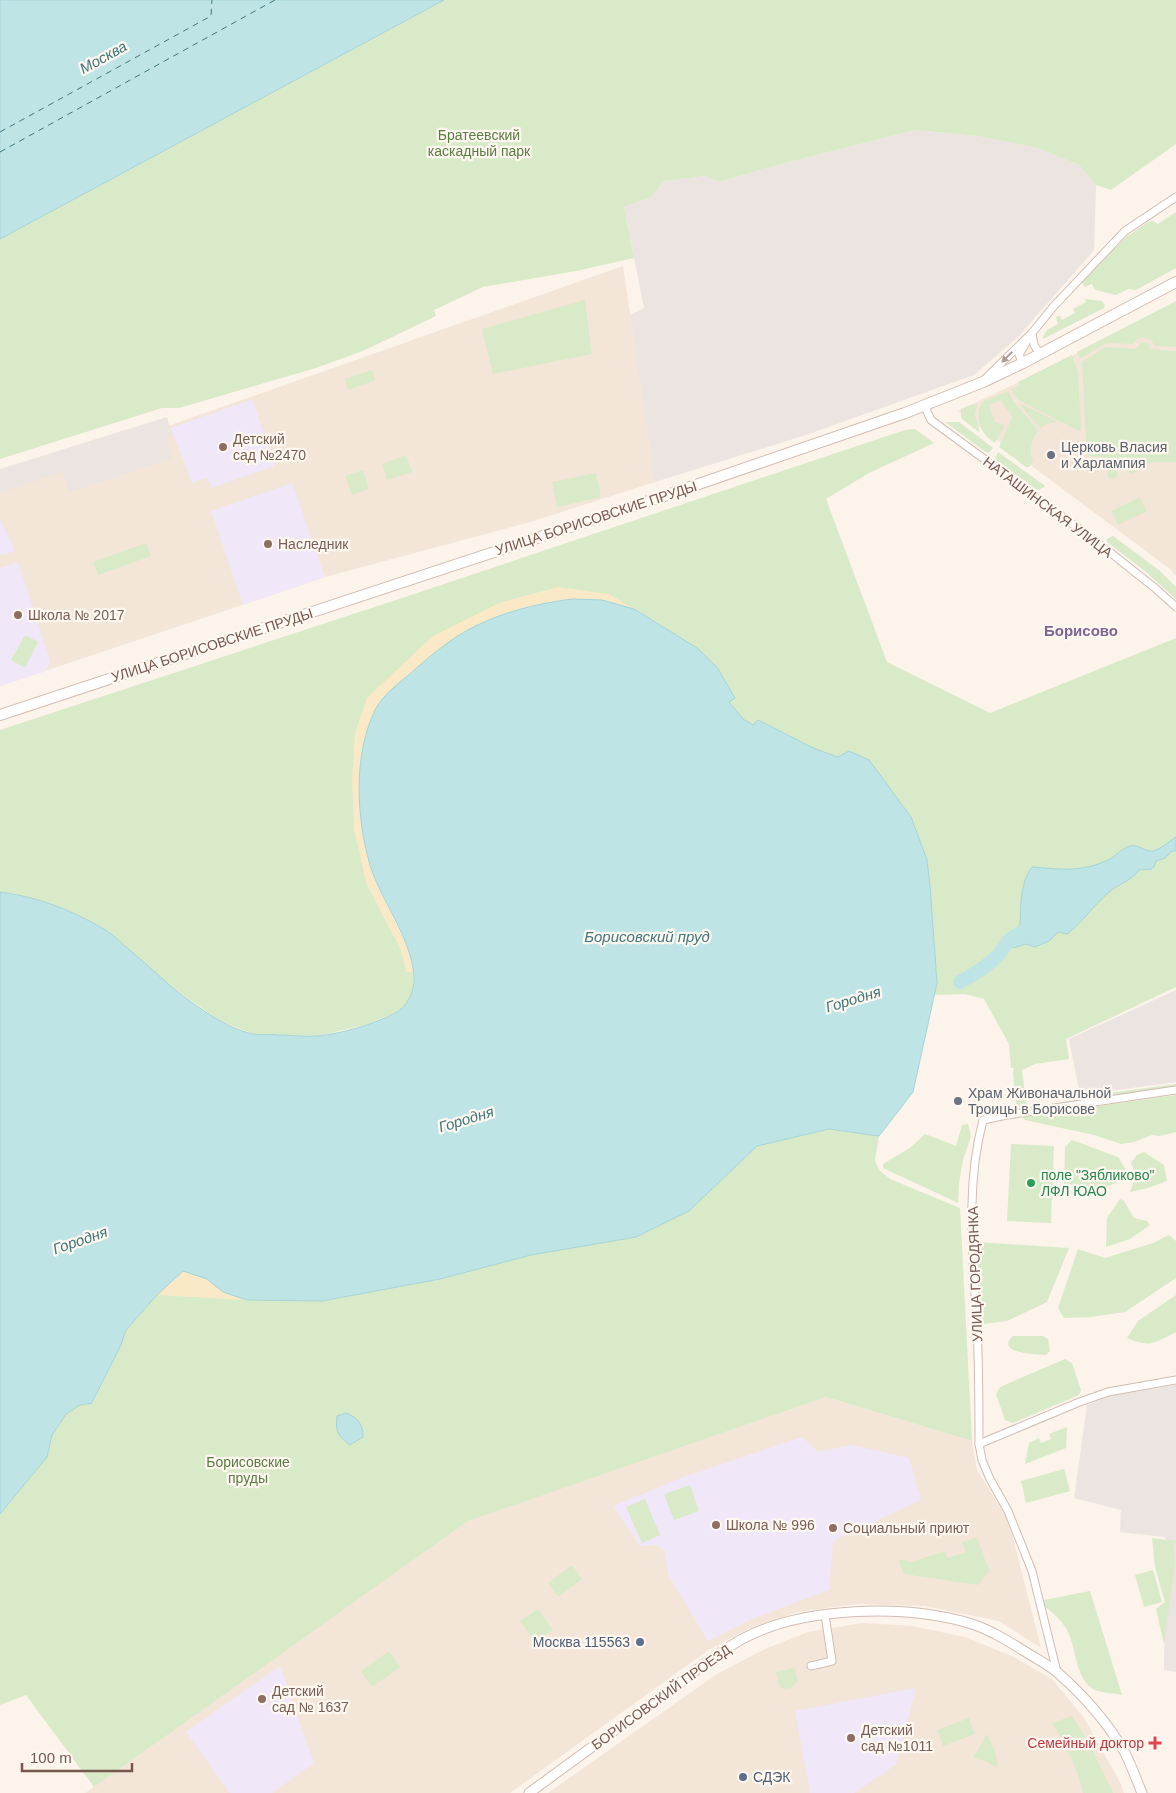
<svg xmlns="http://www.w3.org/2000/svg" width="1176" height="1793" viewBox="0 0 1176 1793" font-family="Arial,sans-serif">
	<style>
		.residential { fill: #f4e5d9 }
		.industrial { fill: #ece4e0 }
		.education { fill: #f0e7f9 }
		.green { fill: #d9eac8 }
		.sand { fill: #fae9c7 }
		.water { fill: #bfe4e6; stroke: #a5d4d7 }
		.lines { fill: none; stroke-linecap: round; stroke-linejoin: round }
		.river { stroke: #bfe4e6; stroke-width: 14 }
		.ferry { stroke: #41777b; stroke-width: 1; stroke-dasharray: 6 5; stroke-linecap: butt }
		.minor-casing { stroke: #d1bdb2; stroke-width: 9 }
		.tertiary-casing { stroke: #d1bdb2; stroke-width: 11 }
		.secondary-casing { stroke: #d4bcb0; stroke-width: 12 }
		.minor { stroke: #fff; stroke-width: 7 }
		.tertiary { stroke: #fff; stroke-width: 9 }
		.secondary { stroke: #fff; stroke-width: 10 }
		.oneway { fill: #ad9b95 }
		.education-dot { fill: #8d6e63; stroke: #fef8f1; stroke-width: 2 }
		.worship-dot { fill: #6b7280; stroke: #fef8f1; stroke-width: 2 }
		.leisure-dot { fill: #2e9e5b; stroke: #fef8f1; stroke-width: 2 }
		.service-dot { fill: #5c6f8a; stroke: #fef8f1; stroke-width: 2 }
		.health-dot { fill: #e0444e; stroke: #fef8f1; stroke-width: 2 }
		.labels { text-anchor: middle; dominant-baseline: central; stroke-width: 4.5; stroke-linejoin: round; paint-order: stroke }
		.park-label { font-size: 14px; fill: #5b7c46; stroke: #fef8f1 }
		.education-label { font-size: 14px; fill: #785e54; stroke: #fef8f1; text-anchor: start }
		.worship-label { font-size: 14px; fill: #5b616d; stroke: #fef8f1; text-anchor: start }
		.street-label { font-size: 14px; fill: #77584e; stroke: #fef8f1 }
		.leisure-label { font-size: 14px; fill: #27864d; stroke: #fef8f1; text-anchor: start }
		.service-label { font-size: 14px; fill: #4e5e75; stroke: #fef8f1; text-anchor: end }
		.health-label { font-size: 14px; fill: #be3a42; stroke: #fef8f1; text-anchor: end }
		.water-label { font-size: 15px; font-style: italic; fill: #41777b; stroke: #fef8f1 }
		.neighbourhood-label { font-size: 15px; font-weight: bold; fill: #7f6692; stroke: #fef8f1 }
	</style>
	<rect width="100%" height="100%" fill="#fcf3ea"/>
	<g class="residential">
		<polygon points="623,266 655,482 527,523 325,577 0,686 0,485"/>
		<polygon points="1176,303 1176,576 1170,569 958,411 1038,373"/>
		<polygon points="826,1397 972,1441 977,1470 1009,1522 1041,1648 999,1621 925,1606 856,1604 797,1612 750,1628 707,1651 510,1793 85,1793 467,1521"/>
		<polygon points="863,1623 912,1626 965,1637 1014,1657 1052,1679 1084,1718 1121,1784 1124,1793 548,1793 717,1674 765,1649 808,1632"/>
	</g>
	<g class="industrial">
		<polygon points="915,130 977,136 1038,148 1079,165 1096,185 1094,250 1018,337 974,375 809,434 655,482 630,315 644,308 624,207 651,197 663,181 706,176 719,182 770,167"/>
		<polygon points="167,417 172,435 166,439 172,458 70,492 62,472 0,493 0,469"/>
		<polygon points="1176,990 1176,1082 1080,1095 1069,1039"/>
		<polygon points="1176,1385 1176,1672 1164,1670 1165,1537 1120,1532 1121,1510 1074,1498 1087,1405 1110,1396"/>
	</g>
	<g class="education">
		<polygon points="250,400 254,404 275,466 211,488 207,478 192,483 171,428"/>
		<polygon points="292,483 325,577 243,605 211,511"/>
		<polygon points="0,518 15,551 0,555"/>
		<polygon points="16,563 19,565 50,662 46,671 0,686 0,568"/>
		<polygon points="802,1437 818,1452 851,1445 909,1458 921,1500 833,1541 829,1590 752,1619 708,1641 669,1576 664,1550 657,1545 640,1546 613,1506 681,1478"/>
		<polygon points="280,1666 314,1763 272,1793 230,1793 186,1732"/>
		<polygon points="916,1688 896,1765 854,1793 810,1793 795,1711"/>
	</g>
	<g class="green">
		<polygon points="444,0 1176,0 1176,144 1111,190 1096,185 1079,165 1038,148 977,136 915,130 770,167 719,182 706,176 664,181 651,197 624,207 634,258 576,271 483,287 434,310 436,316 363,351 316,368 179,408 162,408 0,459 0,239"/>
		<polygon points="1176,212 1176,268 1136,290 1128,289 1116,295 1095,290 1092,284 1085,287 1082,282 1126,237 1151,220 1158,224"/>
		<polygon points="1085,299 1102,301 1105,305 1104,308 1043,339 1043,337 1047,330 1058,324 1056,317 1060,316 1062,320 1075,313 1073,309 1086,302"/>
		<polygon points="585,300 592,354 493,374 482,329"/>
		<polygon points="1176,301 1176,347 1155,346 1151,340 1143,337 1136,340 1133,344 1106,343 1081,358 1078,356 1077,352"/>
		<polygon points="1142,342 1148,343 1150,349 1176,351 1176,462 1152,462 1131,475 1124,466 1117,470 1117,477 1110,479 1107,475 1109,469 1104,457 1087,456 1082,362 1106,347 1135,349"/>
		<polygon points="1072,355 1078,372 1081,429 1079,431 1024,403 1017,399 1011,389 1020,385 1018,382"/>
		<polygon points="372,370 376,380 348,390 345,379"/>
		<path d="M1008,391l5,10 25,29c-7,10 -9,19 -5,31l-4,6h-3l-27,-20 13,-29c-2,-7 -7,-10 -11,-18l-12,5 6,17 8,3 1,2 -9,16c-14,-9 -21,-24 -13,-41z"/>
		<polygon points="977,404 975,415 980,433 961,418 961,409 970,405"/>
		<polygon points="1020,405 1023,405 1058,422 1049,423 1040,428"/>
		<polygon points="945,422 959,422 993,448 990,452 987,453"/>
		<polygon points="915,429 934,443 869,473 826,499 887,662 990,713 1176,638 1176,987 1066,1039 1069,1059 1035,1064 1022,1070 1027,1109 1023,1110 1016,1104 1013,1073 1014,1068 1011,1068 1009,1044 984,999 965,994 934,995 937,983 927,860 919,840 838,757 813,748 758,720 753,725 743,719 729,702 735,698 717,667 697,648 634,609 602,600 572,599 540,603 506,613 473,629 365,734 361,763 359,803 364,836 370,864 376,883 408,949 414,978 413,992 406,1005 397,1012 365,1025 317,1036 253,1034 220,1021 176,990 17,894 0,892 0,730 408,596 905,430"/>
		<polygon points="998,452 1044,485 1045,487 1037,490 996,460 995,458"/>
		<polygon points="406,455 412,472 387,480 382,464"/>
		<polygon points="363,470 369,489 352,495 345,476"/>
		<polygon points="596,473 601,497 557,507 552,482"/>
		<polygon points="1140,497 1147,511 1118,525 1111,511"/>
		<polygon points="1113,536 1160,571 1176,587 1176,599 1146,572 1107,542 1107,539"/>
		<polygon points="146,543 151,556 98,575 93,562"/>
		<polygon points="25,635 38,642 25,668 11,660"/>
		<polygon points="1176,1084 1176,1088 1077,1102 1077,1099 1081,1097"/>
		<polygon points="1176,1095 1176,1132 1160,1136 1152,1135 1134,1142 1121,1144 1094,1135 1025,1120 1022,1117"/>
		<polygon points="968,1124 971,1136 963,1160 959,1183 958,1203 883,1168 883,1164 910,1148 925,1134 956,1146 962,1125"/>
		<polygon points="829,1129 879,1136 875,1160 879,1170 890,1179 960,1208 972,1441 826,1397 468,1521 94,1787 26,1695 0,1705 0,1514 47,1457 52,1435 66,1414 80,1405 93,1403 121,1345 126,1330 157,1295 183,1271 207,1279 322,1301 440,1279 531,1255 636,1237 689,1211 757,1146"/>
		<polygon points="1072,1140 1118,1157 1126,1170 1122,1181 1102,1188 1078,1185 1064,1185 1065,1147"/>
		<polygon points="1011,1144 1054,1146 1051,1223 1007,1221"/>
		<polygon points="1144,1152 1164,1165 1167,1181 1148,1188 1130,1192 1136,1175 1131,1163 1137,1155"/>
		<polygon points="1120,1199 1124,1201 1134,1218 1147,1221 1150,1225 1130,1239 1106,1247 1107,1218"/>
		<polygon points="1169,1235 1176,1241 1176,1278 1125,1312 1091,1317 1064,1318 1058,1308 1078,1249 1105,1258 1153,1243"/>
		<polygon points="976,1242 1069,1248 1047,1302 1007,1321 983,1324"/>
		<path d="M1176,1295v37c-22,11 -25,16 -49,6l11,-17z"/>
		<path d="M1013,1336h30l5,3 2,12 -4,4c-9,-1 -52,-1 -33,-19z"/>
		<polygon points="1065,1359 1072,1363 1081,1390 1079,1395 1013,1423 1005,1420 996,1394 1000,1387"/>
		<polygon points="1067,1427 1066,1448 1025,1464 1029,1443 1039,1438 1041,1443 1051,1439 1049,1434"/>
		<polygon points="1064,1469 1070,1491 1026,1503 1021,1481"/>
		<polygon points="690,1485 699,1511 674,1520 664,1494"/>
		<polygon points="645,1499 660,1535 642,1543 626,1507"/>
		<polygon points="977,1537 989,1571 978,1585 904,1574 898,1559 911,1562 945,1551 947,1558 966,1552 962,1542"/>
		<polygon points="1152,1538 1176,1541 1173,1549 1175,1563 1164,1644 1156,1609 1165,1602 1155,1567"/>
		<polygon points="572,1565 582,1579 558,1597 548,1583"/>
		<polygon points="1153,1570 1162,1602 1144,1607 1135,1575"/>
		<path d="M1090,1591l32,104c-8,-2 -20,-2 -27,-5 -20,-11 -18,-39 -27,-58 -5,-10 -14,-19 -23,-25l-1,-7z"/>
		<polygon points="538,1609 553,1630 535,1642 520,1621"/>
		<polygon points="389,1651 400,1667 372,1687 361,1671"/>
		<polygon points="795,1668 798,1681 791,1688 786,1689 779,1687 776,1672"/>
		<path d="M1072,1716l16,25 25,52h-30c-6,-26 -17,-48 -31,-70z"/>
		<polygon points="969,1718 975,1734 943,1746 937,1730"/>
		<polygon points="987,1734 995,1751 998,1768 985,1761 973,1758"/>
	</g>
	<g class="sand">
		<polygon points="558,587 609,594 634,609 602,600 365,734 361,763 359,803 364,836 370,864 376,883 408,949 414,972 406,972 401,950 367,885 354,830 352,780 355,733 367,698 433,636 499,603"/>
		<polygon points="183,1271 207,1279 223,1292 247,1300 157,1295"/>
	</g>
	<g class="water">
		<polygon points="0,0 444,0 0,239"/>
		<path d="M572,599l30,1 32,9 63,39 20,19 18,31 -6,4 14,17 10,6 5,-5 55,28 25,9 11,-6 20,9 42,57 16,43 3,26 7,97 -24,109 -34,44 -50,-7 -72,17 -68,65 -53,26 -105,18 -91,24 -118,22 -75,-1 -24,-8 -16,-13 -24,-8 -26,24 -31,35 -5,15 -29,58 -12,2 -14,9 -14,21 -5,22 -47,57v-622c39,5 74,19 107,39 7,4 13,11 19,16 17,14 33,29 49,43 23,17 50,38 78,44 8,1 17,0 25,1 13,0 27,2 40,1 25,-3 54,-11 77,-23 13,-6 20,-23 19,-37 -3,-39 -33,-75 -44,-111 -14,-49 -17,-111 6,-157 7,-13 24,-26 35,-35 10,-9 20,-18 31,-26 37,-29 84,-42 130,-48z"/>
		<path d="M1176,837v14h-4l-7,7 -9,3c-3,12 -7,7 -17,9 -8,11 -21,14 -31,23 -15,13 -25,29 -41,41l-9,-2 -9,9 -14,6 -9,-3 -13,4 -10,-6 17,-17c1,-19 0,-43 12,-58 30,2 47,6 76,-7 7,-3 12,-10 19,-13 9,-5 17,5 26,4 8,-2 15,-9 23,-14z"/>
		<path d="M346,1413c12,5 17,11 17,24l-13,8c-12,-9 -15,-13 -13,-29z"/>
	</g>
	<g class="lines">
		<path class="river" d="M960,982c13,-7 28,-16 38,-27 8,-9 11,-18 23,-22"/>
		<g class="ferry">
			<polyline points="0,132 211,16 212,0"/>
			<polyline points="0,152 275,0"/>
		</g>
		<defs>
			<g id="minor">
				<polyline points="1032,333 1034,345 1040,354"/>
				<polyline points="1023,363 1019,355 1028,339"/>
				<polyline points="986,378 1032,333 1053,307 1125,231 1176,197"/>
				<polyline points="924,405 931,420 1097,542 1155,588 1176,607"/>
				<polyline points="979,1444 1077,1403 1108,1392 1176,1380"/>
				<polyline points="811,1666 832,1661 825,1615"/>
				<path d="M1057,1672l-25,-101 -24,-60 -18,-32 -8,-19 -3,-16c0,-39 0,-79 -2,-118 -4,-69 -12,-138 6,-206l24,-5 169,-25"/>
			</g>
			<path id="tertiary" d="M529,1793l160,-117c17,-14 34,-26 53,-37 62,-33 164,-35 230,-15 21,7 39,19 57,30 10,6 21,12 29,19 25,22 49,49 66,78 7,13 12,28 18,42"/>
			<polyline id="secondary" points="0,715 661,497 905,413 983,382 1023,363 1176,282"/>
		</defs>
		<use href="#minor" class="minor-casing"/>
		<use href="#tertiary" class="tertiary-casing"/>
		<use href="#secondary" class="secondary-casing"/>
		<use href="#minor" class="minor"/>
		<use href="#tertiary" class="tertiary"/>
		<use href="#secondary" class="secondary"/>
	</g>
	<defs><path id="oneway-solid" d="M-6-.8H1V-3.2L6.5 0L1 3.2V.8H-6Z" transform="scale(1.25)"/></defs>
	<use class="oneway" href="#oneway-solid" transform="translate(1007 357) rotate(135)"/>
	<g class="education-dot">
		<circle cx="223" cy="447" r="5"/>
		<circle cx="268" cy="544" r="5"/>
		<circle cx="18" cy="615" r="5"/>
		<circle cx="716" cy="1525" r="5"/>
		<circle cx="833" cy="1528" r="5"/>
		<circle cx="262" cy="1699" r="5"/>
		<circle cx="851" cy="1738" r="5"/>
	</g>
	<g class="worship-dot">
		<circle cx="1051" cy="455" r="5"/>
		<circle cx="958" cy="1101" r="5"/>
	</g>
	<circle class="leisure-dot" cx="1031" cy="1183" r="5"/>
	<g class="service-dot">
		<circle cx="640" cy="1642" r="5"/>
		<circle cx="743" cy="1777" r="5"/>
	</g>
	<path class="health-dot" d="M1152.5 1735.5h5v5h5v5h-5v5h-5v-5h-5v-5h5z"/>
	<g class="labels">
		<g class="park-label">
			<text x="479" y="135">Братеевский<tspan x="479" dy="16">каскадный парк</tspan></text>
			<text x="248" y="1462">Борисовские<tspan x="248" dy="16">пруды</tspan></text>
		</g>
		<g class="education-label">
			<text x="233" y="439">Детский<tspan x="233" dy="16">сад №2470</tspan></text>
			<text x="278" y="544">Наследник</text>
			<text x="28" y="615">Школа № 2017</text>
			<text x="726" y="1525">Школа № 996</text>
			<text x="843" y="1528">Социальный приют</text>
			<text x="272" y="1691">Детский<tspan x="272" dy="16">сад № 1637</tspan></text>
			<text x="861" y="1730">Детский<tspan x="861" dy="16">сад №1011</tspan></text>
		</g>
		<g class="worship-label">
			<text x="1061" y="447">Церковь Власия<tspan x="1061" dy="16">и Харлампия</tspan></text>
			<text x="968" y="1093">Храм Живоначальной<tspan x="968" dy="16">Троицы в Борисове</tspan></text>
		</g>
		<g class="street-label">
			<text transform="translate(1048 507) rotate(37)">НАТАШИНСКАЯ УЛИЦА</text>
			<text transform="translate(596 518) rotate(-18)">УЛИЦА БОРИСОВСКИЕ ПРУДЫ</text>
			<text transform="translate(212 645) rotate(-18)">УЛИЦА БОРИСОВСКИЕ ПРУДЫ</text>
			<text transform="translate(975 1274) rotate(-92)">УЛИЦА ГОРОДЯНКА</text>
			<text transform="translate(661 1697) rotate(-36)">БОРИСОВСКИЙ ПРОЕЗД</text>
		</g>
		<g class="leisure-label">
			<text x="1041" y="1175">поле "Зябликово"<tspan x="1041" dy="16">ЛФЛ ЮАО</tspan></text>
		</g>
		<g class="service-label">
			<text x="630" y="1642">Москва 115563</text>
			<text x="753" y="1777" text-anchor="start">СДЭК</text>
		</g>
		<g class="health-label">
			<text x="1144" y="1743">Семейный доктор</text>
		</g>
		<g class="water-label">
			<text transform="translate(103 57) rotate(-29)">Москва</text>
			<text x="647" y="936">Борисовский пруд</text>
			<text transform="translate(853 999) rotate(-17)">Городня</text>
			<text transform="translate(466 1119) rotate(-17)">Городня</text>
			<text transform="translate(80 1240) rotate(-19)">Городня</text>
		</g>
		<g class="neighbourhood-label">
			<text x="1081" y="630">Борисово</text>
		</g>
	</g>
	<path d="M22 1763v8h110v-8" fill="none" stroke="#77584e" stroke-width="2.5"/>
	<text x="30" y="1763" font-size="15" fill="#77584e" stroke="#fef8f1" stroke-width="4" paint-order="stroke">100 m</text>
</svg>
